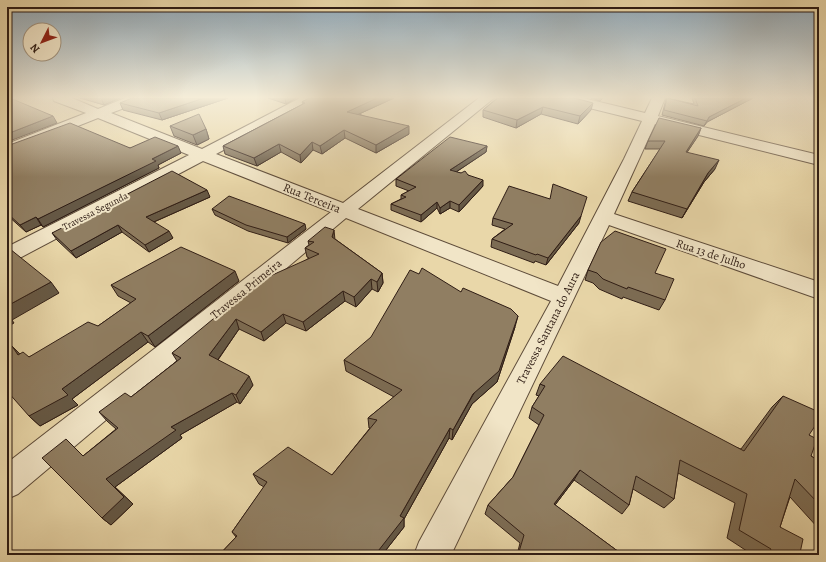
<svg xmlns="http://www.w3.org/2000/svg" width="826" height="562" viewBox="0 0 826 562" font-family="Alegreya,serif">
	<style>
		.lines { fill: none; stroke-linecap: round; stroke-linejoin: round }
		.minor-casing { stroke: #5e4c3a; stroke-width: 2 }
		.minor { fill: #f1e5c7; fill-rule: evenodd }
		.wall { fill: #7c6c54; stroke: #2f1d15 }
		.shaded-wall { fill: #655845; stroke: #2f1d15 }
		.building { fill: #907e62; stroke: #2f1d15 }
		.labels { text-anchor: middle; dominant-baseline: central; stroke-width: 4; stroke-linejoin: round; paint-order: stroke }
		.far-street-label { font-size: 10px; fill: #2f1d15; stroke: #f1e5c7 }
		.street-label { font-size: 12px; fill: #2f1d15; stroke: #f1e5c7 }
	</style>
	<rect width="100%" height="100%" fill="#e9d7a9"/>
	<filter id="stains"><feTurbulence type="fractalNoise" baseFrequency=".005" numOctaves="4"/><feColorMatrix values="0 0 0 0 .2 0 0 0 0 .09 0 0 0 0 .02 0 0 0 .5 -.17"/></filter>
	<radialGradient id="worn" r=".72"><stop offset=".6" stop-color="#630" stop-opacity="0"/><stop offset="1" stop-color="#630" stop-opacity=".3"/></radialGradient>
	<g class="lines">
		<defs>
			<polygon id="minor" points="53,98 72,98 98,109 125,98 144,98 143,101 111,113 202,149 300,98 317,98 316,101 216,154 343,203 479,98 494,98 358,209 558,286 624,159 642,121 561,101 560,98 583,98 645,113 652,98 665,98 658,116 819,155 819,165 655,124 614,214 819,282 819,299 609,225 451,555 414,555 419,542 551,301 346,218 18,494 7,499 7,463 331,212 203,161 14,261 7,263 7,247 189,155 98,118 7,154 7,144 86,113 54,101"/>
		</defs>
		<use href="#minor" class="minor-casing"/>
		<use href="#minor" class="minor"/>
	</g>
	<g class="wall">
		<polygon points="80,98 120,98 104,105"/>
		<polygon points="228,98 162,120 123,110 120,103"/>
		<polygon points="268,98 296,98 286,104"/>
		<polygon points="309,98 394,98 359,114 409,134 376,153 345,138 322,154 313,150 301,163 281,152 257,166 225,154 223,146 303,104 302,102"/>
		<polygon points="497,98 575,98 591,110 578,124 541,114 516,128 483,117 483,110"/>
		<polygon points="591,98 603,98 600,101"/>
		<polygon points="666,98 694,104 692,98 753,98 707,122 704,126 662,115 665,103"/>
		<polygon points="170,126 206,129 209,139 197,145 174,136"/>
		<polygon points="701,128 698,136 687,152 715,169 704,182 682,218 628,201 632,192 660,149 645,149 648,141"/>
		<polygon points="7,146 130,148 181,153 158,165 159,168 43,227 41,225 26,232 7,215"/>
		<polygon points="487,146 486,152 456,172 468,175 483,186 459,212 450,208 440,214 437,208 421,222 391,210 391,204 401,199 401,195 409,191 396,186 396,179"/>
		<polygon points="210,197 154,222 173,238 149,252 122,232 76,258 57,240 52,233"/>
		<polygon points="212,209 306,229 288,243 248,231 215,215"/>
		<polygon points="493,218 579,223 546,265 535,261 534,263 491,247 492,239 505,229 492,225"/>
		<polygon points="335,239 382,273 383,283 378,292 372,289 356,307 345,301 306,331 286,323 264,341 239,329 218,360 253,385 240,404 237,402 180,435 182,438 115,487 133,504 111,525 102,518 75,448 83,456 116,429 107,421 99,412 131,397 177,361 172,353 309,258 307,257 305,248 309,245 308,241"/>
		<polygon points="588,270 655,273 665,300 659,310 623,297 622,299 599,289 593,283 585,280"/>
		<polygon points="239,281 155,347 148,342 72,399 78,405 40,426 29,416 12,346 20,354 29,357 98,326 131,303 118,296 111,285"/>
		<polygon points="515,327 497,382 472,404 452,440 449,438 404,519 404,527 382,555 219,555 236,537 232,532 264,487 259,484 253,474 332,475 370,428 369,428 368,418 394,397 346,371 344,360"/>
		<polygon points="540,384 741,449 772,407 783,396 809,435 811,456 819,461 819,529 790,497 780,527 800,553 806,555 753,555 727,538 735,503 678,473 674,499 664,508 633,489 629,505 622,514 574,480 555,505 623,555 517,555 520,543 485,514 488,505 513,477 539,425 529,418 532,407 539,396 536,395"/>
	</g>
	<g class="shaded-wall">
		<polygon points="101,98 120,98 104,105"/>
		<polygon points="204,98 228,98 162,120 159,113"/>
		<polygon points="285,98 296,98 286,104"/>
		<polygon points="377,98 394,98 348,119 347,112"/>
		<polygon points="746,98 753,98 707,122 704,126 709,117"/>
		<polygon points="593,103 591,110 578,124 580,116"/>
		<polygon points="543,107 541,114 516,128 517,120"/>
		<polygon points="53,116 57,123 7,142 7,134"/>
		<polygon points="409,126 409,134 376,153 376,145"/>
		<polygon points="701,128 698,136 682,160 686,152"/>
		<polygon points="206,129 209,139 197,145 193,135"/>
		<polygon points="344,130 345,138 322,154 320,146"/>
		<polygon points="312,142 313,150 301,163 300,155"/>
		<polygon points="279,144 281,152 257,166 254,158"/>
		<polygon points="178,146 181,153 158,165 159,168 43,227 38,219 152,159"/>
		<polygon points="487,146 486,152 450,176 450,170"/>
		<polygon points="719,160 715,169 704,182 682,218 687,209 708,173"/>
		<polygon points="483,180 483,186 459,212 459,205"/>
		<polygon points="207,190 210,197 149,224 146,217"/>
		<polygon points="450,201 450,208 440,214 440,208"/>
		<polygon points="437,202 437,208 421,222 421,215"/>
		<polygon points="581,216 579,223 546,265 548,258"/>
		<polygon points="36,217 41,225 26,232 20,225"/>
		<polygon points="305,224 306,229 288,243 287,237"/>
		<polygon points="118,225 122,232 76,258 71,251"/>
		<polygon points="334,230 335,240 332,237"/>
		<polygon points="169,231 173,238 149,252 145,245"/>
		<polygon points="235,271 239,281 155,347 148,336"/>
		<polygon points="382,273 383,283 378,292 377,282"/>
		<polygon points="371,279 372,289 356,307 354,297"/>
		<polygon points="51,282 59,293 12,320 14,323 7,327 7,306"/>
		<polygon points="343,291 345,301 306,331 303,322"/>
		<polygon points="283,314 286,323 264,341 261,332"/>
		<polygon points="518,316 515,327 497,382 472,404 452,440 453,430"/>
		<polygon points="236,319 239,329 214,365 209,355"/>
		<polygon points="141,332 148,342 72,399 78,405 40,426 29,416 62,389"/>
		<polygon points="12,346 22,356 18,355"/>
		<polygon points="249,376 253,385 240,404 236,395"/>
		<polygon points="232,393 237,402 180,435 182,438 115,487 133,504 111,525 102,518 106,479 171,427"/>
		<polygon points="450,428 449,438 404,519 404,527 382,555 375,555 400,516"/>
		<polygon points="580,470 574,480 549,513 554,504"/>
	</g>
	<g class="building">
		<polygon points="7,98 10,98 53,116 7,134"/>
		<polygon points="132,98 204,98 159,113 120,103"/>
		<polygon points="309,98 377,98 347,112 409,126 376,145 344,130 320,146 312,142 300,155 279,144 254,158 223,146 305,103 302,102"/>
		<polygon points="498,98 575,98 593,103 580,116 543,107 517,120 483,110"/>
		<polygon points="667,98 698,106 695,98 746,98 709,117 707,121 664,110"/>
		<polygon points="199,114 206,129 193,135 170,126"/>
		<polygon points="659,118 701,128 686,152 719,160 708,173 687,209 632,192 665,141 648,141"/>
		<polygon points="70,123 130,148 155,137 178,146 152,159 156,161 38,219 36,217 20,225 7,213 7,146"/>
		<polygon points="450,137 487,146 450,170 461,173 465,171 468,175 483,180 459,205 450,201 440,208 437,202 421,215 391,204 406,197 401,195 416,187 396,179"/>
		<polygon points="172,171 207,190 146,217 169,231 145,245 118,225 71,251 52,233"/>
		<polygon points="553,184 587,197 581,216 548,258 537,254 536,255 492,239 513,224 493,218 509,186 550,199"/>
		<polygon points="229,196 305,224 287,237 246,225 212,209"/>
		<polygon points="325,227 334,230 332,237 382,273 377,282 371,279 354,297 343,291 303,322 283,314 261,332 236,319 209,355 249,376 236,395 232,393 171,427 176,430 106,479 124,497 102,518 42,458 66,439 83,456 118,428 99,412 125,393 131,397 181,358 172,353 259,281 319,254 305,248 314,242 308,241"/>
		<polygon points="615,231 666,249 655,273 674,279 665,300 628,287 627,289 603,279 597,273 588,270 601,242"/>
		<polygon points="181,247 235,271 148,336 141,332 62,389 68,395 29,416 7,391 7,348 12,346 18,355 23,352 29,357 88,322 98,326 136,299 111,285"/>
		<polygon points="10,249 51,282 7,306 7,251"/>
		<polygon points="422,268 461,292 463,288 511,309 518,316 499,371 473,394 453,430 450,428 400,516 404,518 375,555 219,555 237,536 232,532 267,482 253,474 288,447 332,475 377,420 368,418 402,390 344,360 371,337 410,270 419,274"/>
		<polygon points="563,356 744,451 783,396 819,412 819,420 809,435 817,439 811,456 819,461 819,504 795,479 780,527 803,539 800,553 806,555 776,555 770,551 771,549 739,530 747,494 680,460 674,499 636,476 629,505 580,470 554,504 623,555 518,555 524,535 488,505 513,477 544,415 532,407 545,386 540,384"/>
	</g>
	<linearGradient id="sky" x2="0" y2="1"><stop stop-color="#8fa9bb"/><stop offset="0.55" stop-color="#f5edd8"/><stop offset="1" stop-color="#f5edd8" stop-opacity="0"/></linearGradient>
	<rect width="826" height="177" fill="url(#sky)"/>
	<g class="labels">
		<g class="far-street-label">
			<text transform="translate(95 211) rotate(-27)">Travessa Segunda</text>
		</g>
		<g class="street-label">
			<text transform="translate(312 198) rotate(22)">Rua Terceira</text>
			<text transform="translate(711 254) rotate(18)">Rua 13 de Julho</text>
			<text transform="translate(246 289) rotate(-39)">Travessa Primeira</text>
			<text transform="translate(548 328) rotate(-63)">Travessa Santana do Aura</text>
		</g>
	</g>
	<rect width="826" height="562" fill="none" stroke="#e9d7a9" stroke-width="24"/>
	<rect x="8" y="8" width="810" height="546" fill="none" stroke="#2f1d15" stroke-width="2"/>
	<rect x="12" y="12" width="802" height="538" fill="none" stroke="#2f1d15"/>
	<g transform="translate(42 42) rotate(228)"><circle r="19" fill="#f1e5c7" stroke="#a39580"/>
	<path d="M0-3L7 15L0 10L-7 15Z" fill="#8f2418"/>
	<text y="-6" font-size="11" font-weight="bold" text-anchor="middle" fill="#2f1d15">N</text>
	</g>
	<rect width="100%" height="100%" filter="url(#stains)"/>
	<rect width="100%" height="100%" fill="url(#worn)"/>
</svg>
